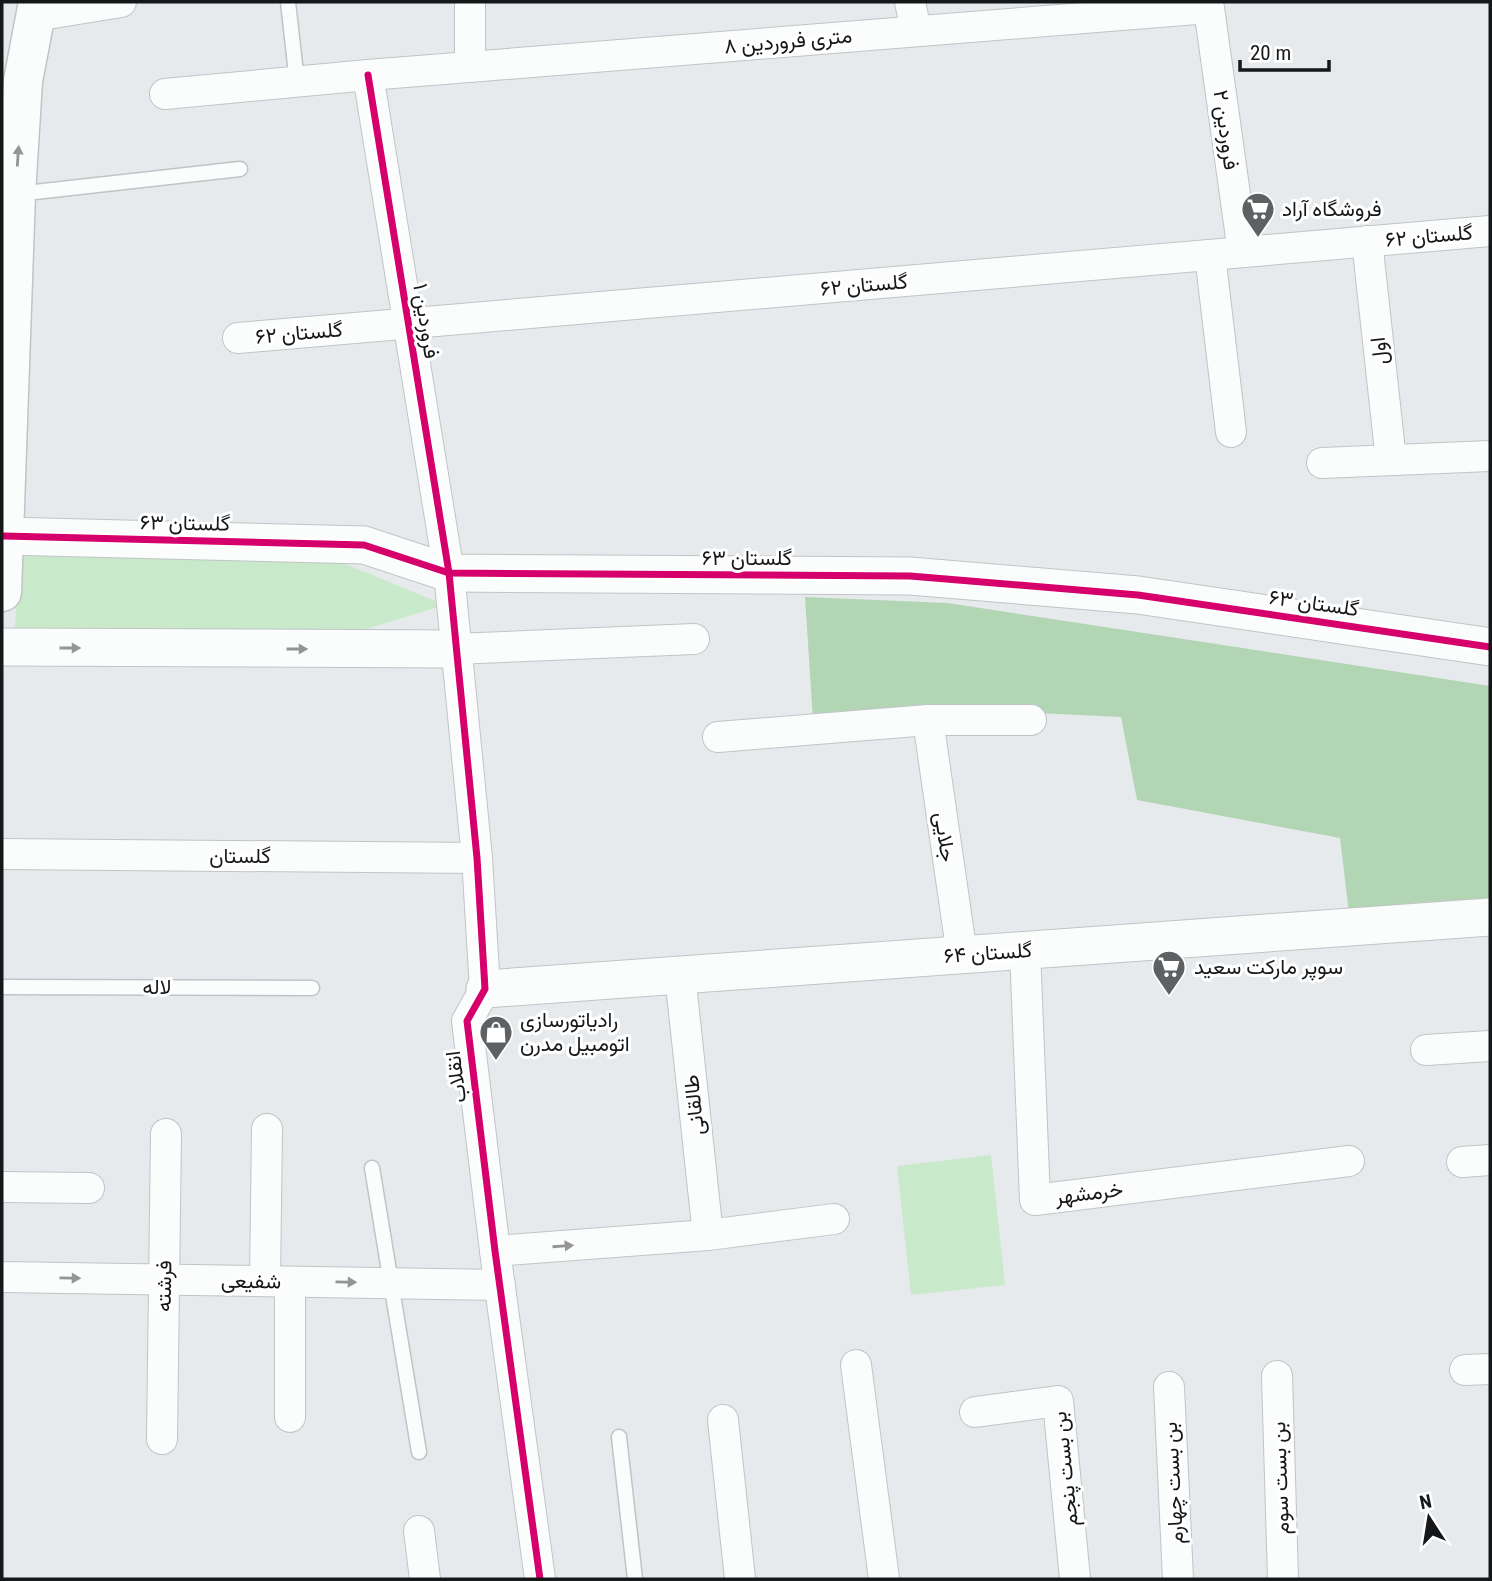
<svg xmlns="http://www.w3.org/2000/svg" width="1492" height="1581" viewBox="0 0 1492 1581" font-family="'Roboto Condensed',Vazirmatn,sans-serif">
	<style>
		.green { fill: #c8eaca }
		.forest { fill: #b2d6b4 }
		.lines { fill: none; stroke-linecap: round; stroke-linejoin: round }
		.service-casing { stroke: #c1c4c6; stroke-width: 17 }
		.minor-casing { stroke: #c1c4c6; stroke-width: 32 }
		.tertiary-casing { stroke: #c1c4c6; stroke-width: 39 }
		.secondary-casing { stroke: #c1c4c6; stroke-width: 41 }
		.service { stroke: #fbfcfc; stroke-width: 14 }
		.minor { stroke: #fbfcfc; stroke-width: 30 }
		.tertiary { stroke: #fbfcfc; stroke-width: 37 }
		.secondary { stroke: #fbfcfc; stroke-width: 38 }
		.cycleway-casing { stroke: #fff; stroke-width: 11 }
		.cycleway { stroke: #d6006c; stroke-width: 7 }
		.oneway { fill: #949596 }
		.labels { text-anchor: middle; dominant-baseline: central; stroke-width: 6; stroke-linejoin: round; paint-order: stroke }
		.street-label { font-size: 21px; fill: #151719; stroke: #fff }
		.poi-label { font-size: 21px; fill: #151719; stroke: #fff; text-anchor: start }
	</style>
	<rect width="100%" height="100%" fill="#e7eaed"/>
	<g class="green">
		<polygon points="18,550 343,563 445,605 346,635 15,631"/>
		<polygon points="991,1155 1005,1285 911,1295 897,1166"/>
	</g>
	<polygon class="forest" points="805,597 948,603 1490,686 1490,909 1350,922 1340,838 1137,800 1121,717 954,709 813,720"/>
	<g class="lines">
		<defs>
			<g id="service">
				<polyline points="288,2 297,82"/>
				<polyline points="17,194 240,169"/>
				<polyline points="2,987 312,988"/>
				<polyline points="372,1168 419,1452"/>
				<polyline points="619,1437 635,1579"/>
			</g>
			<g id="minor">
				<polyline points="910,2 916,31"/>
				<polyline points="35,16 121,2"/>
				<polyline points="470,67 470,2"/>
				<polyline points="368,75 449,573 477,858 485,989 467,1021 495,1251 540,1579"/>
				<polyline points="165,94 368,75 1209,8 1243,252"/>
				<polyline points="1367,241 1391,460"/>
				<polyline points="1210,255 1231,432"/>
				<polyline points="238,338 1490,231"/>
				<polyline points="1322,463 1490,456"/>
				<polyline points="455,649 694,639"/>
				<polyline points="928,720 962,955"/>
				<polyline points="718,737 928,720 1031,720"/>
				<polyline points="2,854 477,858"/>
				<polyline points="1025,950 1035,1200 1349,1161"/>
				<polyline points="680,975 708,1235"/>
				<polyline points="1426,1050 1490,1046"/>
				<polyline points="1462,1162 1490,1160"/>
				<polyline points="2,1187 89,1188"/>
				<polyline points="495,1251 708,1235 834,1219"/>
				<polyline points="2,1277 500,1285"/>
				<polyline points="265,1281 267,1129"/>
				<polyline points="856,1365 884,1579"/>
				<polyline points="1465,1370 1490,1369"/>
				<polyline points="1277,1376 1283,1579"/>
				<polyline points="1169,1387 1178,1579"/>
				<polyline points="975,1412 1058,1401 1075,1579"/>
				<polyline points="290,1417 290,1282"/>
				<polyline points="723,1420 740,1579"/>
				<polyline points="162,1439 166,1134"/>
				<polyline points="419,1531 425,1579"/>
			</g>
			<g id="tertiary">
				<polyline points="4,536 364,545 449,573 910,576 1138,595 1490,647"/>
				<polyline points="2,647 455,649"/>
				<polyline points="485,989 1490,917"/>
			</g>
			<polyline id="secondary" points="2,592 16,194 23,81 38,2"/>
		</defs>
		<use href="#service" class="service-casing"/>
		<use href="#minor" class="minor-casing"/>
		<use href="#tertiary" class="tertiary-casing"/>
		<use href="#secondary" class="secondary-casing"/>
		<use href="#service" class="service"/>
		<use href="#minor" class="minor"/>
		<use href="#tertiary" class="tertiary"/>
		<use href="#secondary" class="secondary"/>
		<defs>
			<g id="cycleway">
				<polyline points="368,75 449,573 477,858 485,989 467,1021 495,1251 540,1579"/>
				<polyline points="4,536 364,545 449,573 910,576 1138,595 1490,647"/>
			</g>
		</defs>
		<use href="#cycleway" class="cycleway-casing"/>
		<use href="#cycleway" class="cycleway"/>
	</g>
	<defs><path id="oneway-solid" d="M-6-.8H1V-3.2L6.5 0L1 3.2V.8H-6Z" transform="scale(1.75)"/></defs>
	<g class="oneway">
		<use href="#oneway-solid" transform="translate(18 156) rotate(-86)"/>
		<use href="#oneway-solid" transform="translate(70 648)"/>
		<use href="#oneway-solid" transform="translate(297 649)"/>
		<use href="#oneway-solid" transform="translate(563 1246) rotate(-4)"/>
		<use href="#oneway-solid" transform="translate(70 1278) rotate(1)"/>
		<use href="#oneway-solid" transform="translate(346 1282) rotate(1)"/>
	</g>
	<defs>
		<symbol id="supermarket-pin" viewBox="-11 -11 22 30"><path d="M0 17L-7.5 6A9.5 9.5 0 1 1 7.5 6Z" fill="#5e6163" stroke="#fff"/><path d="M-6-5.5h2.5l.6 2H6L4.5 2H-2.5L-4.4-4H-6ZM-1.5 3.2a1.3 1.3 0 1 0 .1 0ZM3 3.2a1.3 1.3 0 1 0 .1 0Z" fill="#fff"/></symbol>
		<symbol id="shop-pin" viewBox="-11 -11 22 30"><path d="M0 17L-7.5 6A9.5 9.5 0 1 1 7.5 6Z" fill="#5e6163" stroke="#fff"/><path d="M-5-2.5h2.3a2.7 3.5 0 0 1 5.4 0H5L5.5 6h-11ZM-1.5-2.5h3a1.5 2.3 0 0 0-3 0Z" fill="#fff"/></symbol>
	</defs>
	<g fill-rule="evenodd">
		<use href="#supermarket-pin" x="1239" y="190" width="38" height="52"/>
		<use href="#supermarket-pin" x="1150" y="948" width="38" height="52"/>
		<use href="#shop-pin" x="477" y="1013" width="38" height="52"/>
	</g>
	<g class="labels">
		<g class="street-label">
			<text transform="translate(788 41) rotate(-5)">۸ متری فروردین</text>
			<text transform="translate(1226 130) rotate(82)">فروردین ۲</text>
			<text transform="translate(1429 236) rotate(-5)">گلستان ۶۲</text>
			<text transform="translate(864 285) rotate(-5)">گلستان ۶۲</text>
			<text transform="translate(426 321) rotate(81)">فروردین ۱</text>
			<text transform="translate(299 333) rotate(-5)">گلستان ۶۲</text>
			<text transform="translate(1379 351) rotate(-96)">اول</text>
			<text transform="translate(185 523) rotate(1)">گلستان ۶۳</text>
			<text x="747" y="558">گلستان ۶۳</text>
			<text transform="translate(1314 603) rotate(8)">گلستان ۶۳</text>
			<text transform="translate(945 837) rotate(82)">جلایی</text>
			<text x="240" y="856">گلستان</text>
			<text transform="translate(988 953) rotate(-4)">گلستان ۶۴</text>
			<text x="157" y="987">لاله</text>
			<text transform="translate(456 1077) rotate(-97)">انقلاب</text>
			<text transform="translate(694 1105) rotate(-96)">طالقانی</text>
			<text transform="translate(1089 1193) rotate(-7)">خرمشهر</text>
			<text transform="translate(251 1281) rotate(1)">شفیعی</text>
			<text transform="translate(164 1286) rotate(-89)">فرشته</text>
			<text transform="translate(1065 1469) rotate(-96)">بن بست پنجم</text>
			<text transform="translate(1280 1478) rotate(-92)">بن بست سوم</text>
			<text transform="translate(1173 1483) rotate(-93)">بن بست چهارم</text>
		</g>
		<g class="poi-label">
			<text x="1282" y="209">فروشگاه آراد</text>
			<text x="1194" y="967">سوپر مارکت سعید</text>
			<text x="520" y="1020">رادیاتورسازی<tspan x="520" dy="24">اتومبیل مدرن</tspan></text>
		</g>
	</g>
	<rect width="1492" height="1581" fill="none" stroke="#151719" stroke-width="7"/>
	<g transform="translate(1429 1518) rotate(348)" stroke="#ffffff" stroke-width="5" paint-order="stroke">
	<path d="M0-5L12 26L0 18L-12 26Z" fill="#151719"/>
	<text y="-10" font-size="19" font-weight="bold" text-anchor="middle" fill="#151719">N</text>
	</g>
	<path d="M1240 60v10h89v-10" fill="none" stroke="#151719" stroke-width="3.5"/>
	<text x="1250" y="60" font-size="21" fill="#151719" stroke="#ffffff" stroke-width="5" paint-order="stroke">20 m</text>
</svg>
